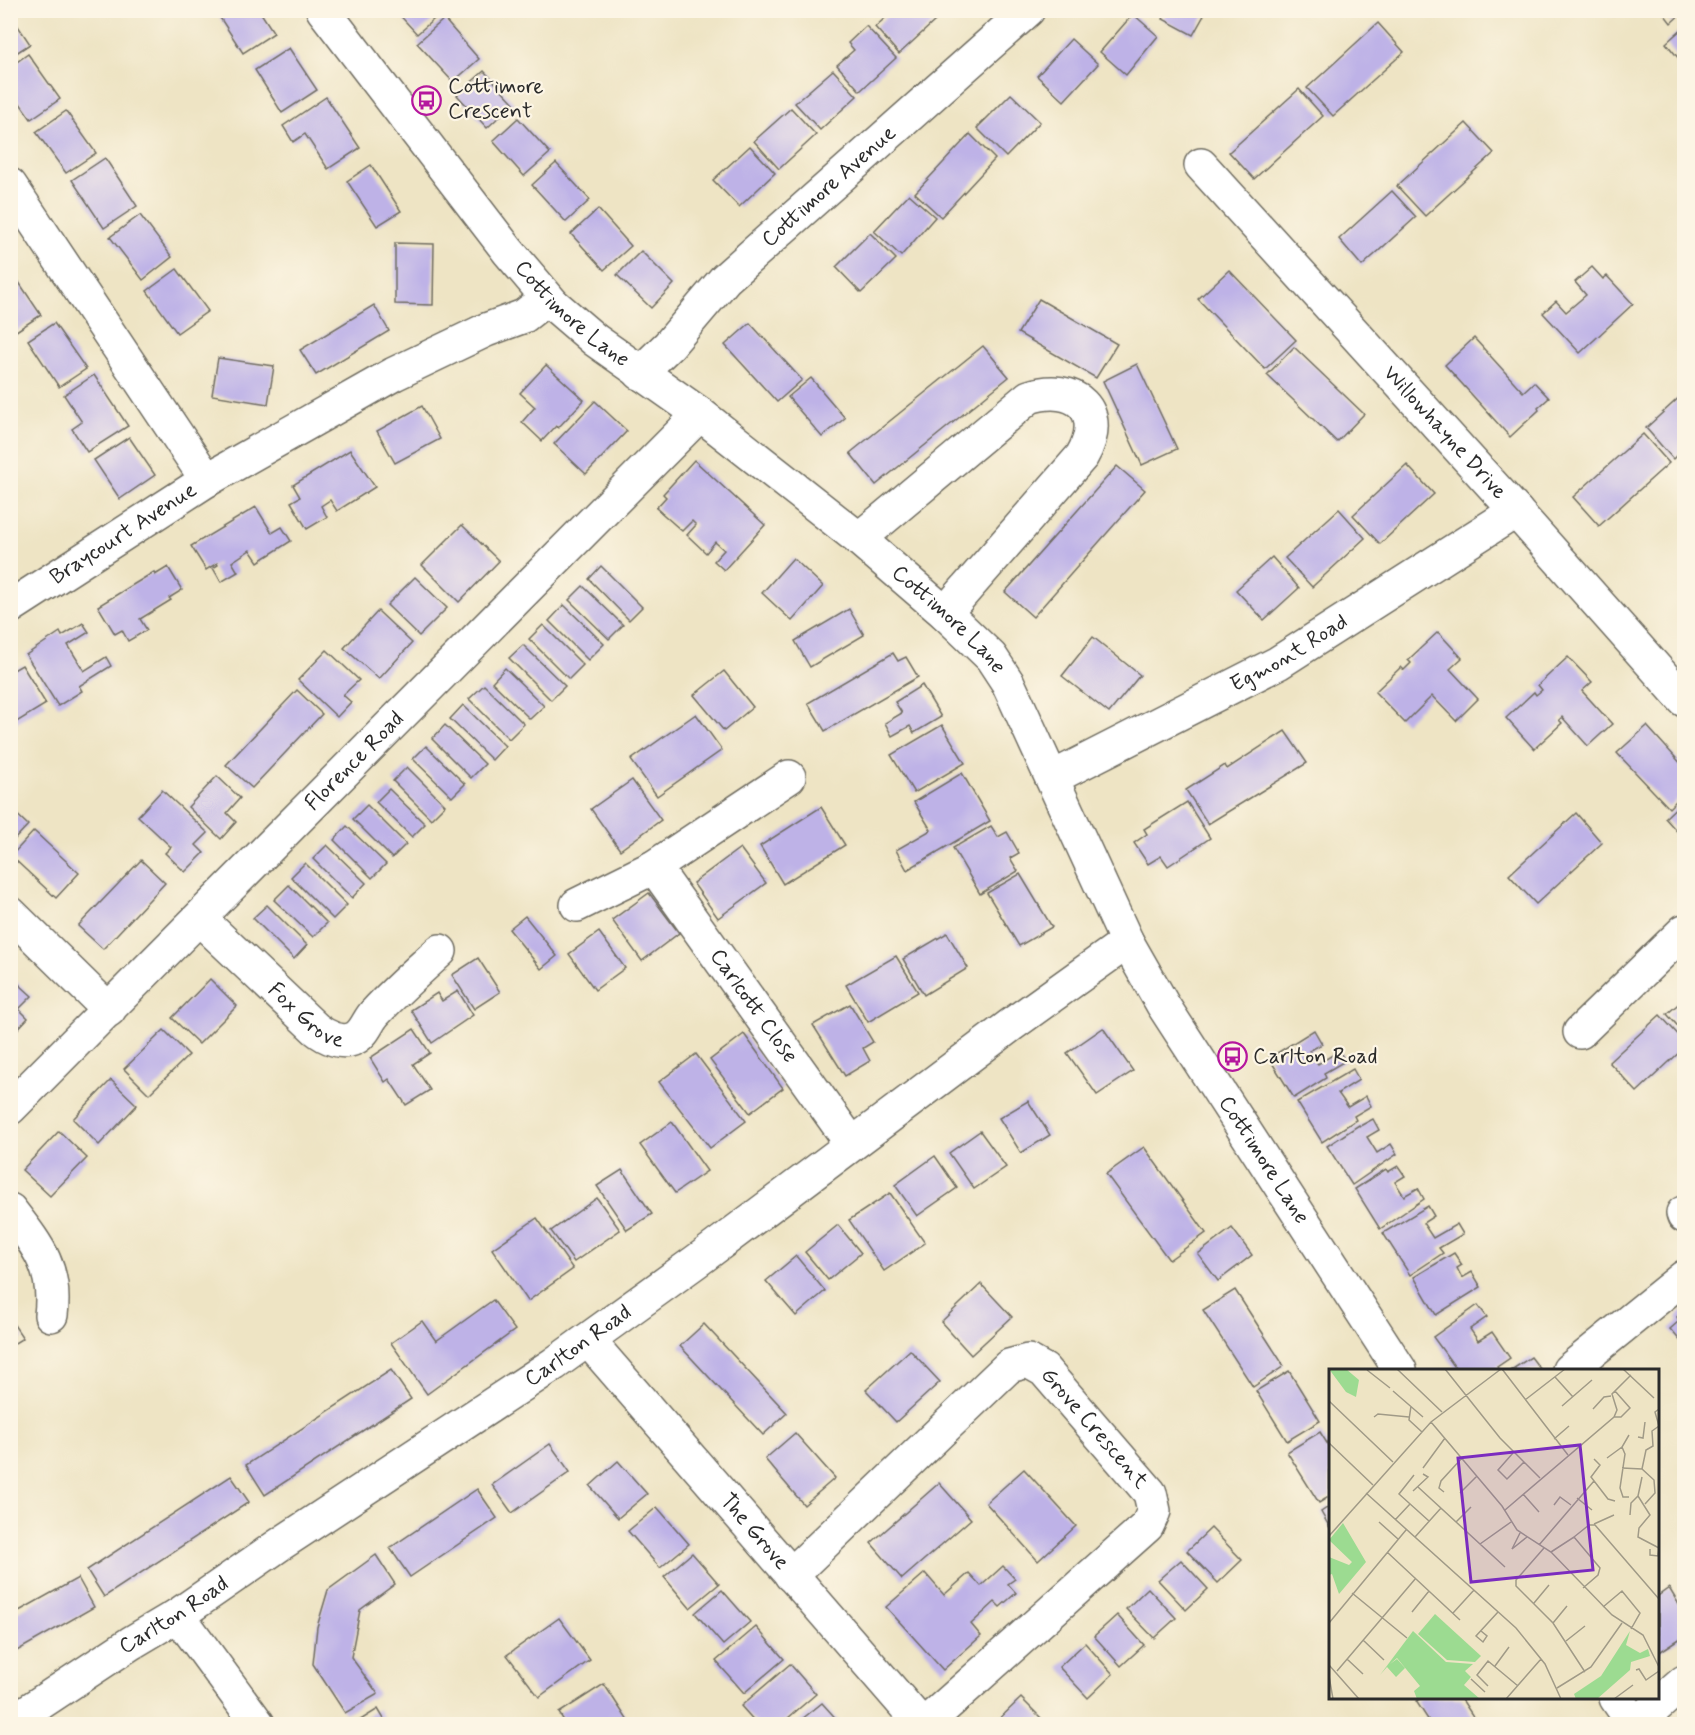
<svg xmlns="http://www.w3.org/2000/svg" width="1695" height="1735" viewBox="0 0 1695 1735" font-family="Mynerve,sans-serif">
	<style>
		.building { fill: #beb2e7 }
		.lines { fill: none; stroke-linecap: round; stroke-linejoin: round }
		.minor-casing { stroke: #6f6c61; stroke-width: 36 }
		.minor { stroke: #fff; stroke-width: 33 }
		.labels { text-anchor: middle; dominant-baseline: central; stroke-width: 4.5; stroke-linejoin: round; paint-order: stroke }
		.poi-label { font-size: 22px; fill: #2b2b2b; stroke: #fcf5e5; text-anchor: start }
		.street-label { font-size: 22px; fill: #2b2b2b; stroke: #fcf5e5 }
		.inset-road { fill: none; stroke: #a09a87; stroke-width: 1.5 }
		.view { fill: #7b2cbf; fill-opacity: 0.15; stroke: #7b2cbf; stroke-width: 3 }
		.inset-edge { fill: none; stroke: #2b2b2b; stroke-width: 3 }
	</style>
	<rect width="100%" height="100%" fill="#fcf5e5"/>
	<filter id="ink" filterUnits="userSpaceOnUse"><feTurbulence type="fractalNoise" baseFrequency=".0167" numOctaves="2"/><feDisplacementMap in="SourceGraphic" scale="12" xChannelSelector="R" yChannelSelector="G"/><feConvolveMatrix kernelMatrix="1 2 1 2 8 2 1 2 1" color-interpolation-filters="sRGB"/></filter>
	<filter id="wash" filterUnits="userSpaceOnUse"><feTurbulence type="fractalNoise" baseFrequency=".008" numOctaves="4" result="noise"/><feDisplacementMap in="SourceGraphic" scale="24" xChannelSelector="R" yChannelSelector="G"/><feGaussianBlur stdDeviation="1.35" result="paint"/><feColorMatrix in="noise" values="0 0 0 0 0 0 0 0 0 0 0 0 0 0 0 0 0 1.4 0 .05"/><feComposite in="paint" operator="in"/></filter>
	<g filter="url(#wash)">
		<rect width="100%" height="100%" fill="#eee4c4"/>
		<g id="blocks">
			<g class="building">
				<polygon points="215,10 259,10 274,33 243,53"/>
				<polygon points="395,10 440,10 442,12 417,34"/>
				<polygon points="894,10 947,10 899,54 875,27"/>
				<polygon points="1168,10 1207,10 1193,35 1163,19"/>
				<polygon points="1661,10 1684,10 1684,11 1671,23"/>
				<polygon points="10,14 30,44 10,57"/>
				<polygon points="1133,14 1158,36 1126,75 1100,52"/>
				<polygon points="444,19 479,59 453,82 417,43"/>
				<polygon points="1378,23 1404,52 1333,116 1307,88"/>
				<polygon points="866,26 896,58 860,91 837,65 854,50 848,43"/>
				<polygon points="1684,27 1684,65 1666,43"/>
				<polygon points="1071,39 1098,64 1064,101 1037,76"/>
				<polygon points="289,48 317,90 282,113 255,70"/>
				<polygon points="28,54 60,99 31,119 10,89 10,67"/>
				<polygon points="833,70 857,96 820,130 795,103"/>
				<polygon points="484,71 514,103 487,128 457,95"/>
				<polygon points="1299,89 1323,116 1254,179 1229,152"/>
				<polygon points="1011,94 1040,122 1006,157 977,128"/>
				<polygon points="326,97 360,148 328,169 305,134 293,142 283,126"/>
				<polygon points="791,108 816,135 779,169 754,141"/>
				<polygon points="66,111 96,153 66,173 36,132"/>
				<polygon points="518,118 550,153 524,176 493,141"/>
				<polygon points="1466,123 1494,153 1425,216 1397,186"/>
				<polygon points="970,134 995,159 941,217 915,193"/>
				<polygon points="750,146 775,173 739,207 713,180"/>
				<polygon points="105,158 137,206 104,228 72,180"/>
				<polygon points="556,163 590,200 566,222 532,185"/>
				<polygon points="371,165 401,211 377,226 347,181"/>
				<polygon points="1392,191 1416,217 1362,266 1339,239"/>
				<polygon points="909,194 935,217 901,256 874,231"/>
				<polygon points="598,209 631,246 604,270 571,234"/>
				<polygon points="140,215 172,257 143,280 110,237"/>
				<polygon points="870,233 896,259 861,293 836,267"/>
				<polygon points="395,243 434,244 433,305 395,304"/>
				<polygon points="641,251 674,284 651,308 617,275"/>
				<polygon points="1592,267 1603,279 1607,276 1633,304 1580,353 1543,313 1556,301 1566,312 1586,295 1575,282"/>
				<polygon points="10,269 41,315 10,335"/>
				<polygon points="177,269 208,311 177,333 147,291"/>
				<polygon points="1229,270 1296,340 1265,369 1198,299"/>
				<polygon points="1039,299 1117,344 1096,378 1018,333"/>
				<polygon points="374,305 389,331 316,375 300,350"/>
				<polygon points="54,323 86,369 59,387 28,340"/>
				<polygon points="750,323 802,380 777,402 725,345"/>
				<polygon points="1474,338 1523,392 1534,382 1549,398 1538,408 1539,410 1510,437 1445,365"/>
				<polygon points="983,346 1009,377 876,485 850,453"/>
				<polygon points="1294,347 1364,414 1337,442 1267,375"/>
				<polygon points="218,358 274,366 268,404 212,395"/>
				<polygon points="1137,364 1177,449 1142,465 1103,381"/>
				<polygon points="546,365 584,400 558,428 556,426 542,441 522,422 535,407 520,393"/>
				<polygon points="94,375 128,426 87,452 72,429 82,422 64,395"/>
				<polygon points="811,378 845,418 822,437 788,397"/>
				<polygon points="1684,393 1684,448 1673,459 1646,428"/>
				<polygon points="595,401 627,431 586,474 554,444"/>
				<polygon points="422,406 440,439 395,463 377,431"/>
				<polygon points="1643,434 1669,463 1599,526 1573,497"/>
				<polygon points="129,437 155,475 120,499 94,460"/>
				<polygon points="350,450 375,487 337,511 330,500 321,506 327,517 307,529 291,502 300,497 293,485"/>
				<polygon points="694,460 765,525 724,570 714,561 724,550 715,542 706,553 687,535 696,525 692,521 682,531 656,508 666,497 663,494"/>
				<polygon points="1407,465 1434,494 1380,544 1353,515"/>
				<polygon points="1117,466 1145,490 1033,617 1005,592"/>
				<polygon points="256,507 272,533 282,527 291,541 258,562 250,550 232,562 238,572 221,582 213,568 218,565 217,563 206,570 191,546"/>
				<polygon points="1339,509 1365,538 1312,587 1285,558"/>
				<polygon points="462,525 499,561 459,602 422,565"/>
				<polygon points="1272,557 1299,588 1264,620 1236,590"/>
				<polygon points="793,558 823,586 792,621 762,593"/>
				<polygon points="601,566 642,607 629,620 589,579"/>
				<polygon points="168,567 182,590 169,598 171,600 140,619 147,630 128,641 122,630 115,634 98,606 154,572 155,575"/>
				<polygon points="415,577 447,608 419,636 387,605"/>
				<polygon points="583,586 623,625 609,639 569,600"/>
				<polygon points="564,605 604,644 588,660 549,621"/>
				<polygon points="849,609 864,635 810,667 795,641"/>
				<polygon points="378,611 412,643 379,679 344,648"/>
				<polygon points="83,623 89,632 68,645 84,671 106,657 111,666 79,686 82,691 58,706 26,655 60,632 62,636"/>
				<polygon points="543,625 583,665 569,679 529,639"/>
				<polygon points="1438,632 1462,658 1450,669 1478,699 1456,721 1432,696 1405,723 1375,692 1401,667 1404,670 1411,663 1408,660"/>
				<polygon points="1093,637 1140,675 1109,713 1062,676"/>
				<polygon points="523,645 565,686 551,700 509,658"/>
				<polygon points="327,650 359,680 343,695 351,702 337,717 298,680"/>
				<polygon points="893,653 898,661 906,657 918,677 825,731 808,703"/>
				<polygon points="1568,657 1592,682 1582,691 1612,724 1588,746 1562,717 1559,720 1562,723 1534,749 1506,718 1534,692 1536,695 1542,690 1538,685"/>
				<polygon points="22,665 46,704 10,726 10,672"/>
				<polygon points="505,668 544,706 530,719 492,682"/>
				<polygon points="724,671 753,707 724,731 694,695"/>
				<polygon points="484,685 524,724 509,739 469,699"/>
				<polygon points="922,685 941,717 914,733 910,726 892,736 885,723 902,713 895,702"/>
				<polygon points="297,690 322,714 252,788 226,765"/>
				<polygon points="463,705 505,746 492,760 450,719"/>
				<polygon points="696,714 722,750 657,796 631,760"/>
				<polygon points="445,725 485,764 471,778 432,739"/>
				<polygon points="942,725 965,763 914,793 891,755"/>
				<polygon points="1647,726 1684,767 1684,793 1669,808 1617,753"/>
				<polygon points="1285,731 1307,763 1208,824 1186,790 1225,765 1227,769"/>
				<polygon points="426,746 465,784 452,797 413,759"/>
				<polygon points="407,767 445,805 431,819 393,781"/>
				<polygon points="962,773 990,821 907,870 896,850 931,830 914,802"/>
				<polygon points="217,776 240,798 227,813 236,822 221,839 188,807"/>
				<polygon points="632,780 661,820 620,850 591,809"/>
				<polygon points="389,789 425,824 412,837 376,802"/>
				<polygon points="162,790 208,833 196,845 204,853 185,872 165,853 171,847 138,816"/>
				<polygon points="1684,800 1684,839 1665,818"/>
				<polygon points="1187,802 1210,838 1168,866 1161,856 1148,864 1134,843 1147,834 1144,829"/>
				<polygon points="367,805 406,844 392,858 353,819"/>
				<polygon points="821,807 845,845 783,884 760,846"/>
				<polygon points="10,808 28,825 10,844"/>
				<polygon points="1576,813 1602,843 1536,904 1509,875"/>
				<polygon points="347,826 386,864 372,878 334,840"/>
				<polygon points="991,826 998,837 1007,832 1019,853 1010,858 1018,871 980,894 953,848"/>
				<polygon points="34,831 79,873 56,898 11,856"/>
				<polygon points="327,845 366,883 352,898 313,859"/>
				<polygon points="740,848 766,883 718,918 693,883"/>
				<polygon points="141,860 165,883 103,949 78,926"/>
				<polygon points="305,863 347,905 333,919 291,877"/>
				<polygon points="1020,874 1052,927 1019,946 987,893"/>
				<polygon points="289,885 327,923 313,937 274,900"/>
				<polygon points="649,893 679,933 642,961 612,920"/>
				<polygon points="267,905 307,945 294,959 253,918"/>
				<polygon points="525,916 557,956 541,969 509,929"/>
				<polygon points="599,932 625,968 595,990 569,954"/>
				<polygon points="947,933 968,968 924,995 903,959"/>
				<polygon points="896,956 918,992 868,1022 846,985"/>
				<polygon points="478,958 500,992 474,1009 452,975"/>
				<polygon points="10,976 32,996 19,1009 28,1018 10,1037"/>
				<polygon points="210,979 237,1006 199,1044 172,1018"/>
				<polygon points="458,991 473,1015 432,1043 411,1010 437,993 442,1001"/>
				<polygon points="1684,999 1684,1033 1667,1014"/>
				<polygon points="850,1004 873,1042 863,1048 870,1061 845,1076 813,1025"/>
				<polygon points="1660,1015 1684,1041 1684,1048 1637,1092 1609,1062"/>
				<polygon points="1103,1028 1133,1071 1097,1095 1067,1053"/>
				<polygon points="414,1029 430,1053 413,1064 430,1090 406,1105 389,1079 385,1082 370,1058"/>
				<polygon points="164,1030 189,1055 149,1094 124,1069"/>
				<polygon points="1314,1030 1322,1044 1309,1051 1318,1064 1339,1051 1345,1061 1324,1073 1326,1078 1294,1098 1269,1058"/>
				<polygon points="744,1034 783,1088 750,1113 710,1060"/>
				<polygon points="696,1054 746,1121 710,1148 659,1082"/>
				<polygon points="1353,1069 1359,1080 1338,1093 1348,1107 1366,1096 1371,1106 1354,1116 1356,1120 1322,1142 1297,1102"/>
				<polygon points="111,1080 137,1105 99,1145 73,1119"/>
				<polygon points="1028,1101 1050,1135 1021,1153 999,1118"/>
				<polygon points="1373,1119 1379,1130 1367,1137 1377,1153 1391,1144 1397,1154 1352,1185 1327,1146 1359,1125 1360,1126"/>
				<polygon points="672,1122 707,1171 675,1193 640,1145"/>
				<polygon points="59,1131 87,1158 50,1196 22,1170"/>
				<polygon points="980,1131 1006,1167 974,1189 949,1153"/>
				<polygon points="1144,1147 1206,1233 1169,1260 1106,1174"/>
				<polygon points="935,1156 957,1188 917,1216 895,1185"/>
				<polygon points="1398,1166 1405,1176 1395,1182 1404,1196 1418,1188 1424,1199 1380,1229 1355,1189 1386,1169 1388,1172"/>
				<polygon points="622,1170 652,1214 627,1230 597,1186"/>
				<polygon points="890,1193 925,1243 884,1271 849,1220"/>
				<polygon points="597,1198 620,1230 574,1262 551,1231"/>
				<polygon points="1428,1206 1434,1216 1423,1223 1433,1238 1457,1224 1463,1234 1439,1248 1443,1253 1410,1275 1383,1233"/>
				<polygon points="537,1218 573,1269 528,1301 492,1249"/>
				<polygon points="838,1225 861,1253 828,1280 805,1252"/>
				<polygon points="1232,1228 1252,1255 1218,1281 1198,1254"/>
				<polygon points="1454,1253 1462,1265 1457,1268 1462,1278 1472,1272 1481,1287 1436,1315 1414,1277"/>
				<polygon points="796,1256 825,1291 796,1316 766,1281"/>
				<polygon points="981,1284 1012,1317 971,1355 941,1322"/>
				<polygon points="1235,1290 1284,1366 1253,1387 1203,1310"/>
				<polygon points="493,1300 515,1330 427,1394 391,1343 422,1321 436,1341"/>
				<polygon points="1478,1305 1487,1317 1470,1329 1478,1341 1492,1332 1510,1358 1497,1367 1499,1370 1457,1370 1433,1337"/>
				<polygon points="1684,1310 1684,1345 1670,1329 1679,1321 1677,1317"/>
				<polygon points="10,1319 23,1338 10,1346"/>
				<polygon points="704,1324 787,1413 763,1435 680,1346"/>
				<polygon points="910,1350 940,1382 896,1422 866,1390"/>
				<polygon points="1531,1357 1541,1370 1511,1370"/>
				<polygon points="391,1370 411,1399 265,1495 246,1465"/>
				<polygon points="1289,1371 1320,1421 1287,1441 1256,1391"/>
				<polygon points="1320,1432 1330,1448 1330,1496 1319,1503 1287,1452"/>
				<polygon points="795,1433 835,1478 804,1505 765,1459"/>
				<polygon points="550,1444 570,1472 512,1513 492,1485"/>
				<polygon points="618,1461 647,1494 618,1518 590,1486"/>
				<polygon points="1024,1469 1076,1526 1038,1561 986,1503"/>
				<polygon points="231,1476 249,1502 104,1597 87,1570"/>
				<polygon points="939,1483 971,1519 902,1579 871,1543"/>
				<polygon points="477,1489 497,1518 410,1577 390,1548"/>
				<polygon points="1330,1506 1330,1528 1321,1512"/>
				<polygon points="657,1507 689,1544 660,1568 628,1531"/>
				<polygon points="1211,1528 1242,1560 1218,1583 1187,1551"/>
				<polygon points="692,1553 719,1584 690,1608 664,1577"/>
				<polygon points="376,1555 395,1584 360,1610 351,1657 378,1694 345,1713 313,1664 317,1627 328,1590"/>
				<polygon points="1181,1560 1208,1589 1186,1610 1158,1580"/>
				<polygon points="1003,1566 1015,1579 1008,1584 1016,1593 1000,1607 995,1602 971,1624 981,1636 943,1670 886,1607 925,1573 944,1595 969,1573 981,1586"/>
				<polygon points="78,1578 94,1607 15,1652 10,1644 10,1616"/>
				<polygon points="1148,1588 1176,1618 1154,1638 1126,1609"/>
				<polygon points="1669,1588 1684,1613 1684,1636 1658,1653 1658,1596"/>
				<polygon points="722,1590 750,1622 723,1645 695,1613"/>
				<polygon points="1117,1615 1144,1645 1121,1666 1094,1636"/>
				<polygon points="559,1618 590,1660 539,1697 507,1655"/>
				<polygon points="756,1627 784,1659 744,1693 716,1661"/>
				<polygon points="1085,1643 1113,1674 1088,1698 1059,1667"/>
				<polygon points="790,1664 816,1694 781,1724 757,1724 741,1706"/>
				<polygon points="604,1684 630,1724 566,1724 559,1713"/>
				<polygon points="1021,1698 1042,1719 1037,1724 994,1724"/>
				<polygon points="1421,1698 1461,1698 1478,1724 1431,1724 1416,1701"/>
				<polygon points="822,1703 841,1724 796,1724"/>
				<polygon points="378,1709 387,1724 354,1724"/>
			</g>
		</g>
	</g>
	<g filter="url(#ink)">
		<use href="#blocks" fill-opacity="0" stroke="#6f6c61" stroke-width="1.5"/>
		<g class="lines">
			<defs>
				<g id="minor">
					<path id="s1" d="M323,10l185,241 45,53 42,36 105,74 159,125 86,74 46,44 17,26 119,259 36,63 237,365"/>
					<path id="s2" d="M1201,165l315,346 168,189"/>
					<polyline points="10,185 207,480 394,374 486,330 524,316 547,298"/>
					<path id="s3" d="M640,373l29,-28 56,-66 303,-269"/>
					<path d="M859,539l170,-142c46,-15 79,14 53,59l-137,157"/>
					<path id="s4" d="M10,607l197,-127"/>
					<path id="s5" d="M1052,778l226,-115 238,-152"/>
					<path id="s6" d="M654,867l198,277"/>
					<polyline points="577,905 654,867 789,777"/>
					<polyline points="10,913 109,1010"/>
					<path id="s7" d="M200,919l116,110c10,8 26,16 39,9 10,-5 13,-18 20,-25 20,-22 43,-42 65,-62"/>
					<polyline points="1580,1032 1684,931"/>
					<path id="s8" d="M10,1108l690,-694"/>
					<path d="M10,1210c27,35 47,58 41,105"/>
					<polyline points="1683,1213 1684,1216"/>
					<path id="s9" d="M588,1340l333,384"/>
					<polyline points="1569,1370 1684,1277"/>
					<path id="s10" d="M791,1575l218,-209 19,-5 16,9 106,123 4,18 -7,15 -222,198"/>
					<polyline points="178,1615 258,1724"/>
					<polyline points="1616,1698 1634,1724"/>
					<path id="s11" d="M10,1723l121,-80 47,-28 101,-70 275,-181 144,-104 313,-235 116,-83"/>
					<polyline points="1636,1724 1684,1682"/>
				</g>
			</defs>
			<use href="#minor" class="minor-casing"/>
			<use href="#minor" class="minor"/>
		</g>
	</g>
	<defs>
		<symbol id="bus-ring" viewBox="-11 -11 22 22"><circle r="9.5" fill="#fcf5e5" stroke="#b5179e" stroke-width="1.5"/><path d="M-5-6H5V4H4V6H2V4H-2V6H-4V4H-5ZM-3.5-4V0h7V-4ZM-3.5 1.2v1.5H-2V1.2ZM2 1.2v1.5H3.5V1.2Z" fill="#b5179e"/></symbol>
	</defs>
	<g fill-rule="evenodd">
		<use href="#bus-ring" x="410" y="84" width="33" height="33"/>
		<use href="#bus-ring" x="1216" y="1040" width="33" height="33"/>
	</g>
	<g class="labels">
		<g class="poi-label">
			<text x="448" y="87">Cottimore<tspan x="448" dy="25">Crescent</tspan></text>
			<text x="1253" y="1057">Carlton Road</text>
		</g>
		<g class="street-label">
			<text stroke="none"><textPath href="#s3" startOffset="266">Cottimore Avenue</textPath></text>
			<text stroke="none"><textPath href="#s1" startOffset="394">Cottimore Lane</textPath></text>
			<text stroke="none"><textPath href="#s2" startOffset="362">Willowhayne Drive</textPath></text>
			<text stroke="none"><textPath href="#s4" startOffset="135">Braycourt Avenue</textPath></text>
			<text stroke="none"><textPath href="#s1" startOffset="880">Cottimore Lane</textPath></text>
			<text stroke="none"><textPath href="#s5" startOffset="268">Egmont Road</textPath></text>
			<text stroke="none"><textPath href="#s8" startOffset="489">Florence Road</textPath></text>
			<text stroke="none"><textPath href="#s6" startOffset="171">Carlcott Close</textPath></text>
			<text stroke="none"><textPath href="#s7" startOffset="144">Fox Grove</textPath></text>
			<text stroke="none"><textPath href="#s1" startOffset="1510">Cottimore Lane</textPath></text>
			<text stroke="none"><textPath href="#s11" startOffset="682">Carlton Road</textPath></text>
			<text stroke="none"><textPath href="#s10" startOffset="417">Grove Crescent</textPath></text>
			<text stroke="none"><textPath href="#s9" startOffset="254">The Grove</textPath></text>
			<text stroke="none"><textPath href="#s11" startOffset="196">Carlton Road</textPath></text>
		</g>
	</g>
	<g transform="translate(1329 1369)">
		<rect width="330" height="330" fill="#eee4c4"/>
		<path d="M0,0h17l13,11 -3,17 -10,-5zM84,262l33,31 27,2 -8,7 6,6 -7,8 16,14h-63l-3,-8 6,-5 -23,-28 -7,6 7,-5 8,9 -9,9 -9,-10 -7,8zM301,262l-4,14 14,8 8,-4 2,7 -19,6 -1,8 -33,29h-21l-2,-5 27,-18z" fill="#9cdb91"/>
		<path d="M14,154l23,39 -27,32 -7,-20 -3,1v-18l20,8 3,-3 -23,-22z" fill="#9cdb91"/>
		<path d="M106,245l46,42 -6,6 -28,-2 -29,-26z" fill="#9cdb91"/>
		<path class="inset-road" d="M68,0l45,43M116,0l55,69 40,40M173,0l66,86M294,0l31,29M38,1l23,18M226,8l18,20M64,22l30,26M196,31l40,-31M0,32l64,61M82,37l-2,14 13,12M233,37l30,-26M264,40l11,-12 7,-1M45,48l4,-3 31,3M285,48h7l9,-9 -15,-17M102,53l71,84 15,24 34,22 61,63 31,20 16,32M300,66l-7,12 3,7 -5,34 3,9h6M309,68l5,1 2,-16M225,70l15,-13M0,74l44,42M184,84l-15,17 9,9 17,-17M278,89l15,-11M265,90l6,6 -9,12 17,22 7,2M94,99l22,-30M293,99l20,1 12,11 1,13 -10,11M313,100l4,-19 7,-4 -1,-15 7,-5 -4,-14 4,-3M85,106l-15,19 30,27M89,118l87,80M84,122l15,-14 -5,-3M115,123l-5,-4 2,-7 21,-23M37,124l150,135 29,36 16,35M131,124l17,-17M194,125l16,18M309,127l4,-19M248,129l15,12M225,136l6,-8 11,8M176,141l109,-93 3,-7 -5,-16 19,-19M301,146l1,-12 7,-7 12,19 -11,13 -1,9 21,11M66,151l15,-16M50,153l19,17M127,153l15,-15M265,155l20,-9M191,164l-8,16 15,-12M0,167l102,-114 70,-53M86,168l26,-29M245,168l15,-12h6l64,74M151,175l31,-22M210,176l55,-64M215,179l-28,32v6l37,37 32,49M321,180v6l8,1 1,-8M58,183l73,68M222,183l23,-15 26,31 -2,7 -15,13M23,224l55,45M205,234l15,-18M274,238l19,-16 18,22 -9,16M83,243l17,-21M124,244l21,-23M0,254l77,-93M224,254l14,-17M152,262l6,5 -4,6 -7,-6 22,-24M34,271l21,20M237,272l19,-15M18,290l16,15M0,296l30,34M166,297l14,-19M307,301l3,-1 7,11 13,-9M8,302l79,-93M0,307l4,23M142,310l14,13M159,317l-11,-11 11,-14 30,25M228,319l34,-21 31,-44M177,330l35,-40M285,330l19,-14"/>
		<path class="view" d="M251,76l13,125 -122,12 -13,-124z"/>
		<rect width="330" height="330" class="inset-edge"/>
	</g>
	<rect width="1695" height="1735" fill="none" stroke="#fcf5e5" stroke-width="36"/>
</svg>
